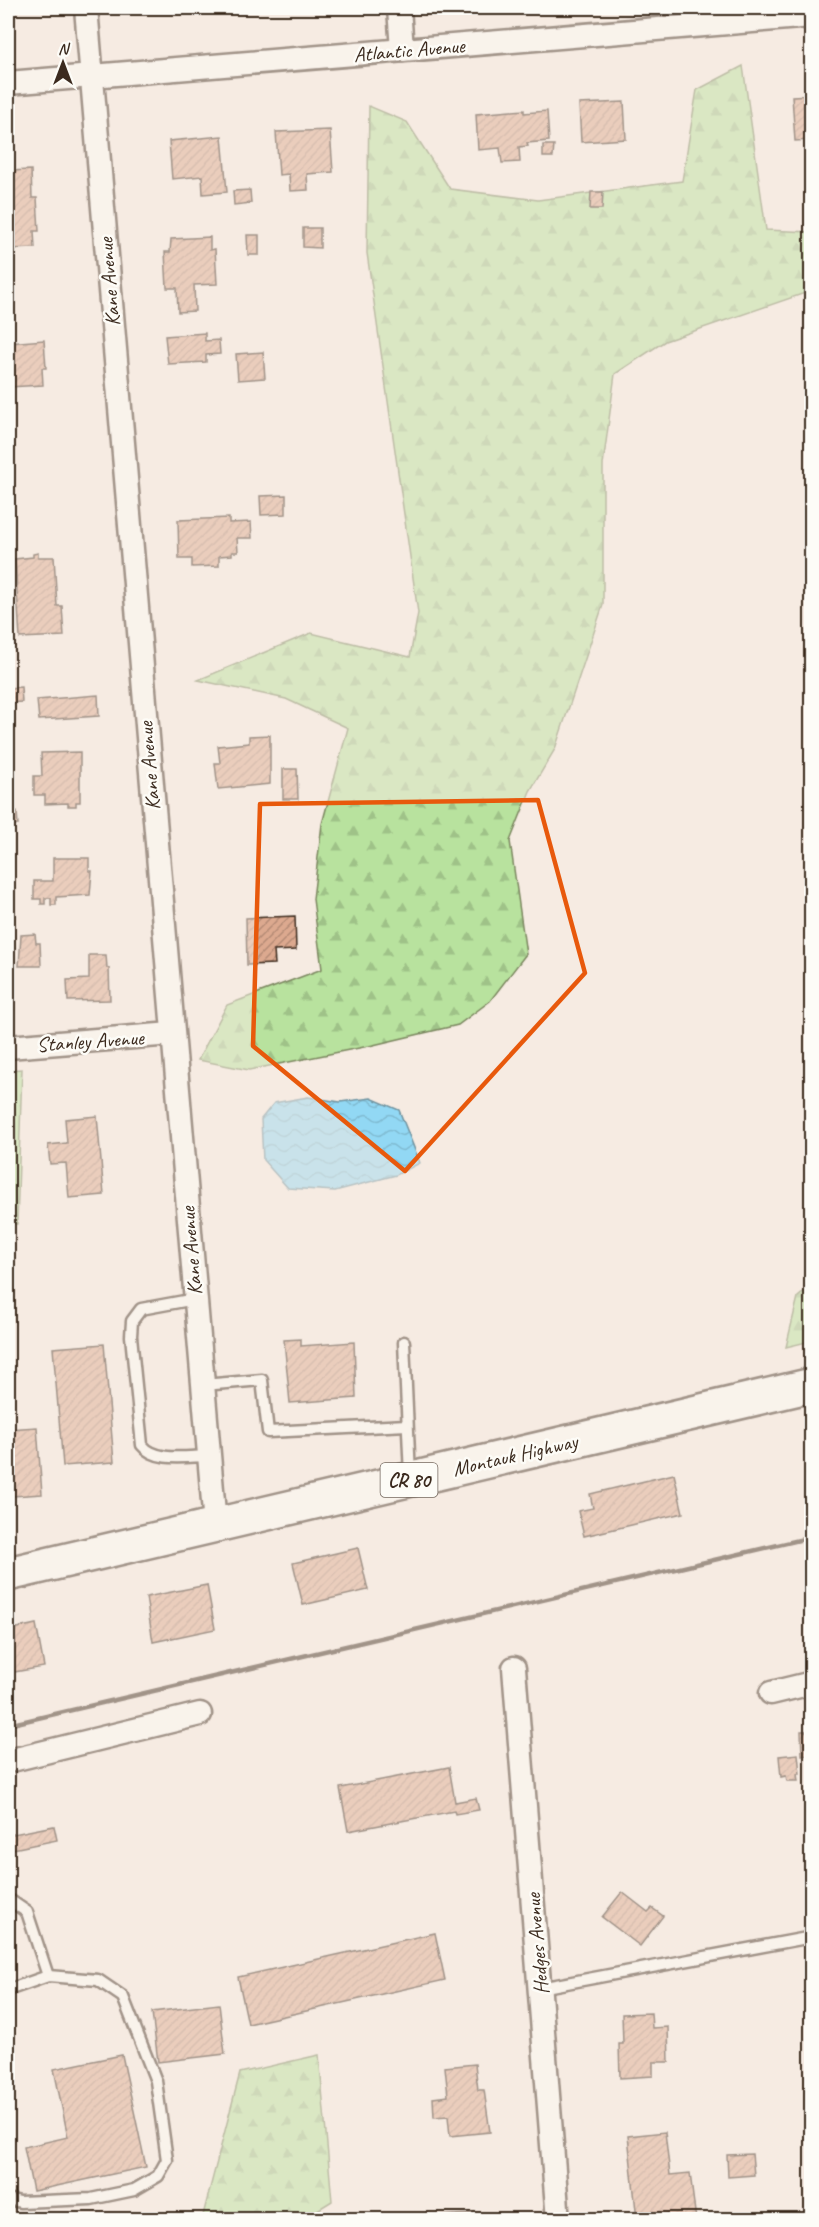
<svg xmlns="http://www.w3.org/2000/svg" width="819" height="2227" viewBox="0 0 819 2227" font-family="Caveat,sans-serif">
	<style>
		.forest { fill: url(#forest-firs); stroke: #7a865e; stroke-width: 1.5 }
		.water { fill: url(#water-waves); stroke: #6f929e; stroke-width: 1.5 }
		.building { fill: url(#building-hatch); stroke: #3b2a1e; stroke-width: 1.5 }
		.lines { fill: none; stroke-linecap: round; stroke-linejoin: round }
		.service-casing { stroke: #3b2a1e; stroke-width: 15 }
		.minor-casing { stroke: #3b2a1e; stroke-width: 27 }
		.primary-casing { stroke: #3b2a1e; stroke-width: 38 }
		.service { stroke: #fdfcf7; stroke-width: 10 }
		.minor { stroke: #fdfcf7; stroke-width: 22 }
		.primary { stroke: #fdfcf7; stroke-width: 33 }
		.rail { stroke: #3b2a1e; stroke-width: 4.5 }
		.marked { fill: none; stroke: #e8590c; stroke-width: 4.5; stroke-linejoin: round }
		.labels { text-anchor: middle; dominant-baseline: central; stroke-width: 5; stroke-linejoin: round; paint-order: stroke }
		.shield { fill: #fdfcf7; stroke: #75695f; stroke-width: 1.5 }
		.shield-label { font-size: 20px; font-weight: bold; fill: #3b2a1e }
		.street-label { font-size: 21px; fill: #3b2a1e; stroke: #fdfcf7 }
	</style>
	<defs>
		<pattern id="forest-firs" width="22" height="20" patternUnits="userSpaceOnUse" patternTransform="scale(1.5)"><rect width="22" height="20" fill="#b8e29e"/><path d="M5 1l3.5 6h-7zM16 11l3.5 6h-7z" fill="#9fc288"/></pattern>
		<pattern id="water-waves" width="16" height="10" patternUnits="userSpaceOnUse" patternTransform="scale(1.5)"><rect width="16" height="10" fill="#92d8f4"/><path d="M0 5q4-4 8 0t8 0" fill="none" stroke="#7fbad1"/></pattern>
		<pattern id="building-hatch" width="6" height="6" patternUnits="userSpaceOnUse" patternTransform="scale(1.5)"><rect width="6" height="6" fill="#dca98f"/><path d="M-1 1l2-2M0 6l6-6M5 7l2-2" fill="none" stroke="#b48a74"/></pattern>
	</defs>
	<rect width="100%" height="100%" fill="#f6ebe2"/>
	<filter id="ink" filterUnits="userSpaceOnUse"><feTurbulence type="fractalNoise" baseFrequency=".0167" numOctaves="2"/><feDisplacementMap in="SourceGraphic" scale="12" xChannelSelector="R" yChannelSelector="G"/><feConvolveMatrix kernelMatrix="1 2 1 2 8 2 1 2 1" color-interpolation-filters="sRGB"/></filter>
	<g filter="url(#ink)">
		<g class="forest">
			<polygon points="743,66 766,230 811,232 811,291 665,341 615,374 603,465 603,605 555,749 530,791 510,841 526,954 490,1001 458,1025 369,1046 249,1070 198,1060 227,1005 322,969 313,899 322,824 348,728 286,699 198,680 311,633 410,657 418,613 367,253 369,106 407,122 450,189 538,200 682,181 697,90"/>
			<polygon points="22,1069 17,1224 8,1224 8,1070"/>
			<polygon points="811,1286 811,1341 786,1347 798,1297"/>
			<polygon points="319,2055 332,2201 303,2219 202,2219 240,2073"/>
		</g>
		<polygon class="water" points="308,1097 340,1102 371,1098 399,1110 420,1163 396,1175 335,1191 288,1188 263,1160 261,1119 274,1103"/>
		<g class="building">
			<polygon points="812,95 812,140 795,141 792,96"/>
			<polygon points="624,102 626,139 581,142 579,104"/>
			<polygon points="524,110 524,113 547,111 549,141 527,143 528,146 519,147 520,162 502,163 500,148 478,150 476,114"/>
			<polygon points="330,130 333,172 307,174 308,190 290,191 289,174 279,175 276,132"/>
			<polygon points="222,136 227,192 203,194 202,176 172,179 169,141"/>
			<polygon points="543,145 554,145 553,157 543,157"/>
			<polygon points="31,170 32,198 37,198 39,231 34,231 35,248 8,249 8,171"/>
			<polygon points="250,190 251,203 234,205 233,191"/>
			<polygon points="591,192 603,192 602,209 590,209"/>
			<polygon points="303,228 320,228 320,248 303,247"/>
			<polygon points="247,235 259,235 259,255 248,255"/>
			<polygon points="210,237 210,250 215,249 217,284 194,285 195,311 178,312 177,288 167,288 165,252 170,252 171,239"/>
			<polygon points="205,333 205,341 219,340 220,354 206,355 206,362 168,364 165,336"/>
			<polygon points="44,340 46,368 42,368 43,385 9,387 8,343"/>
			<polygon points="263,352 265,378 238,380 236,354"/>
			<polygon points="286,495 286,514 261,515 260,496"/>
			<polygon points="229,518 229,523 251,522 252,538 237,538 238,552 232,552 232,555 219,556 219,566 192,567 192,559 179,559 178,520"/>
			<polygon points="38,553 38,557 54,557 57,606 62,606 64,636 20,638 15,559 33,557 33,554"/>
			<polygon points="21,687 22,702 8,703 8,688"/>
			<polygon points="98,695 99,716 39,720 37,700"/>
			<polygon points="270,735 270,784 218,789 215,763 220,763 218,746 249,743 249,736"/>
			<polygon points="80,752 80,802 76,802 76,806 68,806 68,803 45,804 45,795 34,795 34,776 42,776 41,753"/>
			<polygon points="283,769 297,769 298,799 283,799"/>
			<polygon points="17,812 18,825 8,826 8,813"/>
			<polygon points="53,858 89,858 89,871 92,871 90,895 56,897 56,905 51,905 51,898 45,898 45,904 41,904 41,899 34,899 34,881 53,881"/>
			<polygon points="295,916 296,950 274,951 275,964 247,965 246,918"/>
			<polygon points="35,934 36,943 40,943 41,966 19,966 21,935"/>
			<polygon points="89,955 106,955 107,968 109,968 110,1000 68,1001 67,980 89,979"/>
			<polygon points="97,1116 104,1195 69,1198 66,1163 50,1164 48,1145 67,1143 65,1119"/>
			<polygon points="301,1339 301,1346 354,1342 356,1398 290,1403 284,1340"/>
			<polygon points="104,1344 114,1462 63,1466 53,1348"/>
			<polygon points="37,1427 42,1494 13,1496 8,1429"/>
			<polygon points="674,1474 683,1513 584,1536 578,1511 593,1508 590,1494"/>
			<polygon points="358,1548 368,1590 303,1605 293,1563"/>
			<polygon points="207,1585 215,1629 153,1642 146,1597"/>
			<polygon points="36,1624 44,1667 8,1673 8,1630"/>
			<polygon points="801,1731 812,1731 812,1755 802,1755"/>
			<polygon points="798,1754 800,1774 797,1774 798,1781 787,1781 786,1776 781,1777 779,1756"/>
			<polygon points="449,1767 455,1802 476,1798 479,1810 455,1814 454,1811 348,1831 340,1788"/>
			<polygon points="54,1826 57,1840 8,1850 8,1835"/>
			<polygon points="622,1892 648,1912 652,1908 663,1916 640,1946 602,1917"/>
			<polygon points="435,1933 445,1980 248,2024 238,1977"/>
			<polygon points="219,2004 225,2054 158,2062 152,2012"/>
			<polygon points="651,2013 652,2028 668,2027 669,2062 653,2062 653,2076 620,2078 619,2044 623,2044 622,2014"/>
			<polygon points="122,2055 146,2167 33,2191 24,2147 68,2137 54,2069"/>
			<polygon points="475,2064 478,2090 484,2090 490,2132 450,2136 448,2116 434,2117 433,2098 448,2096 445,2067"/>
			<polygon points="665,2132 670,2175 690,2173 696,2220 637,2220 628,2136"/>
			<polygon points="752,2154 754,2175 728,2177 727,2155"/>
			<polygon points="485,2213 486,2220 439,2220 439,2216"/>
		</g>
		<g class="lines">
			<defs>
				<g id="service">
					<path d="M195,1299l-54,10 -9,12 -1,15 11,109c14,18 46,11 67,11"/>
					<polyline points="404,1342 410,1476"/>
					<polyline points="203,1385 262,1380 268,1432 407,1425"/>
					<polyline points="8,1899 27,1912 48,1976"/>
					<polyline points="540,1988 812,1937"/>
					<polyline points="8,1990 48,1976 98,1980 123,1997 156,2081 167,2160 158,2176 134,2190 91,2199 20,2202 8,2199"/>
				</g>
				<g id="minor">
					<polyline points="86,8 215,1525"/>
					<polyline points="399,8 402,50"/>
					<polyline points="8,83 812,16"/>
					<polyline points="8,1047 172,1034"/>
					<polyline points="514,1668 558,2220"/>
					<polyline points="771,1693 812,1683"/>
					<polyline points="8,1761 200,1714"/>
				</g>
				<polyline id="primary" points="8,1574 812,1385"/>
			</defs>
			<use href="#service" class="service-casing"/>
			<use href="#minor" class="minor-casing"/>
			<use href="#primary" class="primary-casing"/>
			<use href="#service" class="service"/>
			<use href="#minor" class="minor"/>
			<use href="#primary" class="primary"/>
			<polyline class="rail" points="8,1725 812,1537"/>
		</g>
	</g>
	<path d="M0 0H819V2227H0ZM538,800l47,173 -180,198 -152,-125 7,-242z" fill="#f6ebe2" fill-opacity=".55" fill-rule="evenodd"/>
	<path class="marked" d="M538,800l47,173 -180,198 -152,-125 7,-242z"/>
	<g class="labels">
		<rect class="shield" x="380.5" y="1463" width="57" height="34" rx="4.5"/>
		<g class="shield-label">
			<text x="409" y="1480">CR 80</text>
		</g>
		<g class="street-label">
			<text transform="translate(409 50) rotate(-5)">Atlantic Avenue</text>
			<text transform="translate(109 282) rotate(-95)">Kane Avenue</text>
			<text transform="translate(149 766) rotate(-95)">Kane Avenue</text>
			<text transform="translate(90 1041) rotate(-4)">Stanley Avenue</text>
			<text transform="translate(191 1251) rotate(-95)">Kane Avenue</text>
			<text transform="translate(515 1455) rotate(-13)">Montauk Highway</text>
			<text transform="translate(537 1944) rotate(-95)">Hedges Avenue</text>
		</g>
	</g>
	<rect width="819" height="2227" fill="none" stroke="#fdfcf7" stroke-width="30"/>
	<rect x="15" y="15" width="789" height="2197" fill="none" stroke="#3b2a1e" stroke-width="2" filter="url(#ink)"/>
	<g transform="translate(63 63)" stroke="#fdfcf7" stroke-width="4.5" paint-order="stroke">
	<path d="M0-4.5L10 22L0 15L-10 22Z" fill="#3b2a1e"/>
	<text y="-9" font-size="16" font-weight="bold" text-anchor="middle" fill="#3b2a1e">N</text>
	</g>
</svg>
